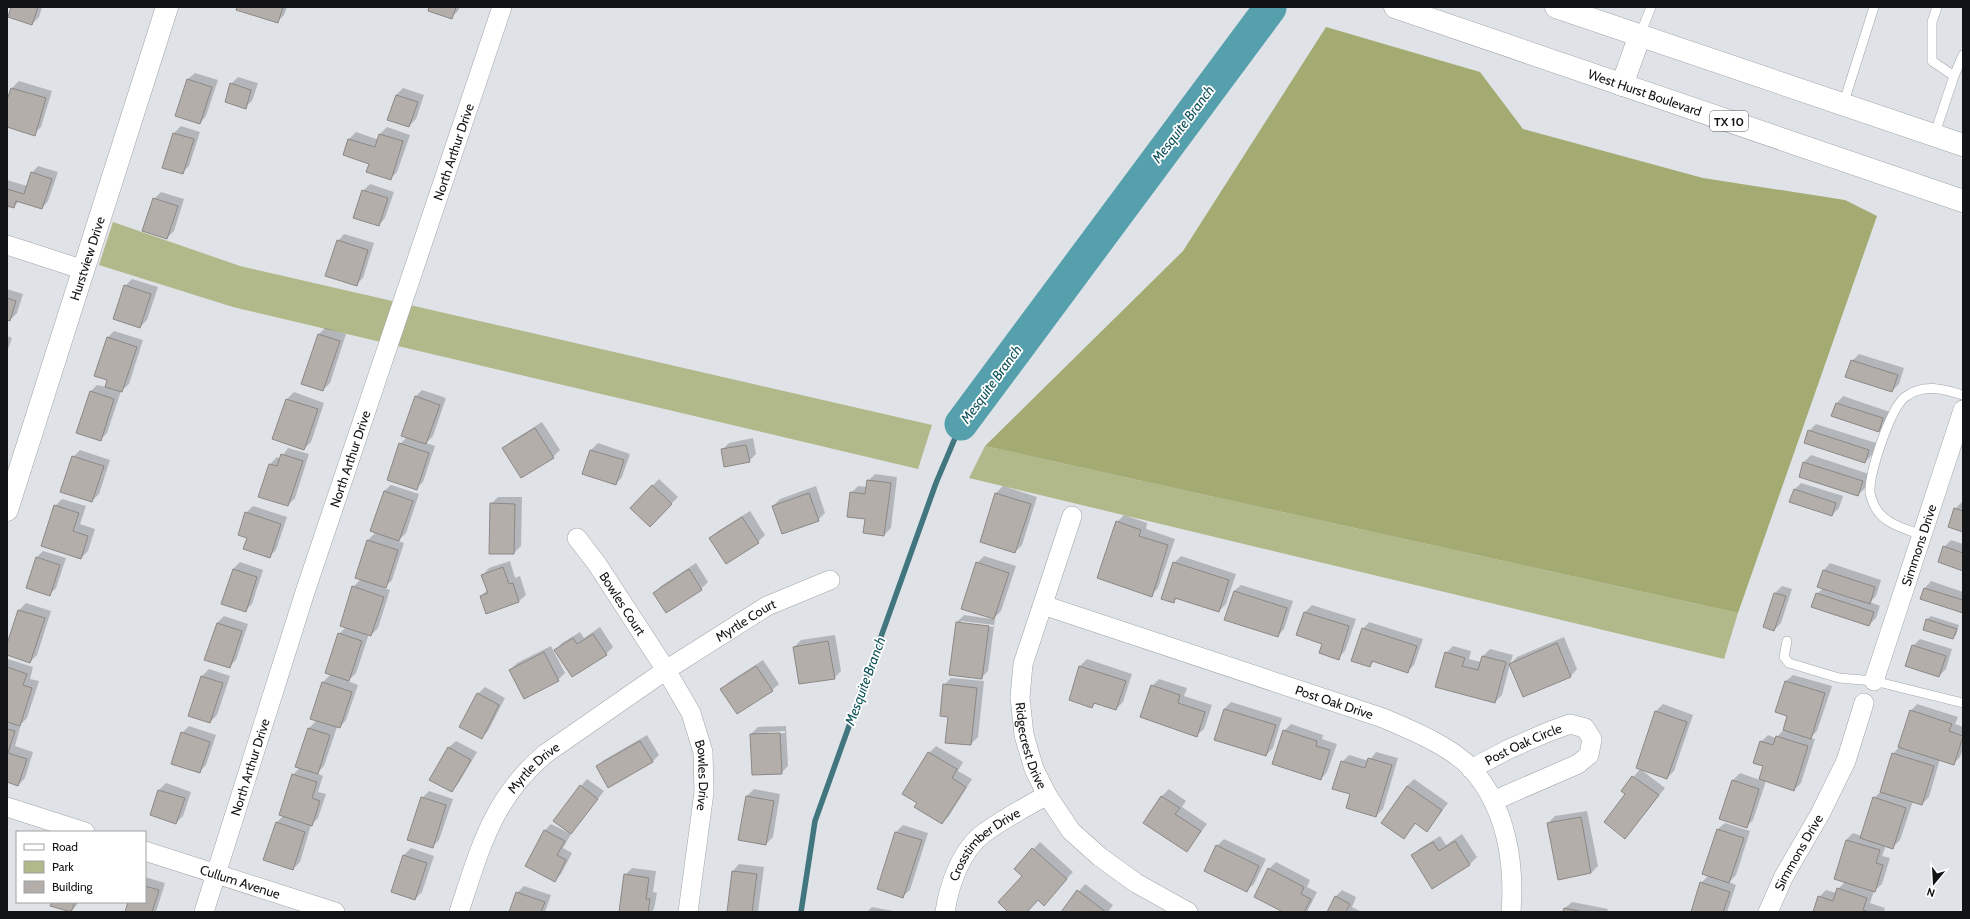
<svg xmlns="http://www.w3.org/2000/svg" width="1970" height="919" viewBox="0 0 1970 919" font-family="Cabin,sans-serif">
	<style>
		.green { fill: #b1b88a }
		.forest { fill: #a3ab72 }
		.shadow { fill: #0003; fill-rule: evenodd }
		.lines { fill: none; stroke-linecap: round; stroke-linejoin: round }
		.stream { stroke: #41767e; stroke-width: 5.5 }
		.river { stroke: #55a0ac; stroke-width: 33 }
		.building { fill: #b4aeab; stroke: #8d8785 }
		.service-casing { stroke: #a1a5a9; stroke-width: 10 }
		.minor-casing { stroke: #a1a5a9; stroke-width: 20 }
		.tertiary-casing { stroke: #a1a5a9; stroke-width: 23 }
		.primary-casing { stroke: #a1a5a9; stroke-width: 23 }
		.service { stroke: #fff; stroke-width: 9 }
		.minor { stroke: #fff; stroke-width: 19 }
		.tertiary { stroke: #fff; stroke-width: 22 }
		.primary { stroke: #fff; stroke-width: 22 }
		.labels { text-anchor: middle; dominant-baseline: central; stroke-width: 3.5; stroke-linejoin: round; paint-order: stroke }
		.shield { fill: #fff; stroke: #585a5a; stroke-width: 1 }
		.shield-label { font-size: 12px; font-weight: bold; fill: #111314 }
		.street-label { font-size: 13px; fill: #111314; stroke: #fff }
		.water-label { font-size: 14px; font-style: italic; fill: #13555d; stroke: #fff }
	</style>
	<rect width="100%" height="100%" fill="#dfe3e8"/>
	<g class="green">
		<polygon points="113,222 240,266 932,425 918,469 233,307 99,265"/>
		<polygon points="985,446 1738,613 1724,659 969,478"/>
	</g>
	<polygon class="forest" points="1326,27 1480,72 1523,129 1703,178 1845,200 1877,216 1738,613 985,446 1183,251"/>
	<g class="shadow">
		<polygon points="12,7 42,7 39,17 32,24"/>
		<polygon points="238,7 287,7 284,15 277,22"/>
		<polygon points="430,7 460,7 458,11 451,18"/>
		<polygon points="195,73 218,80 206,116 200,123 188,79"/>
		<polygon points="238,77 258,83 252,101 245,107 231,84"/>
		<polygon points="19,81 52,91 41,127 34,134 7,126 7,104 12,88"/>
		<polygon points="403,88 424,95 416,119 409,126 396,95"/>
		<polygon points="181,126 200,132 189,166 182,173 163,167 174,133"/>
		<polygon points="387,127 410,135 397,172 390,179 370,163 344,155 349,139 356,132 379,140 380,134"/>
		<polygon points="38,166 58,172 48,201 42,208 19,201 14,207 7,205 7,180 27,186 32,173"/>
		<polygon points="370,184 394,192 385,218 379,225 363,191"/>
		<polygon points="161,192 184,199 174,231 167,238 154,199"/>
		<polygon points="344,234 374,243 363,278 356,285 338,241"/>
		<polygon points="132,279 158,287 147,320 140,327 125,286"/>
		<polygon points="7,289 23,294 17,313 10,320 7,319"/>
		<polygon points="325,328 346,334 330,383 323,390 318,335"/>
		<polygon points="114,331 143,340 129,384 121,391 107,433 100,440 91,391 97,385 106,387 108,380 107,338"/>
		<polygon points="7,336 12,338 7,352"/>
		<polygon points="1859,354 1904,368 1899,384 1892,391 1852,361"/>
		<polygon points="422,390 446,398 433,436 426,443 435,446 423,482 416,488 400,444 407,437 415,397"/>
		<polygon points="294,392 324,403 311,442 304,449 274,438 287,399"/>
		<polygon points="1843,396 1890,412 1886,424 1879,431 1832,416 1837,403"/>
		<polygon points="542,422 560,450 553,457 522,477 504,449 510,442"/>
		<polygon points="1816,424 1876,443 1872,455 1865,462 1809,431"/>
		<polygon points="753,438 756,454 749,461 722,450 729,443"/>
		<polygon points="598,443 630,454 622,477 616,484 583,473 591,450"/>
		<polygon points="288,448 309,454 295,498 288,505 270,464 277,457 280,459"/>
		<polygon points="80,450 110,460 99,494 92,501 73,457"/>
		<polygon points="1811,455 1869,474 1865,488 1858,495 1800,476 1804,462"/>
		<polygon points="875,474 897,477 891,528 884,535 866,518 851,493 858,486 867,487 868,481"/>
		<polygon points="659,479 678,497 650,526 631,508"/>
		<polygon points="1801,483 1843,496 1839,508 1832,515 1794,490"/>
		<polygon points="391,485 419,494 406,533 398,541 404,543 392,580 384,588 390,590 378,628 371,635 369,634 356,673 348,681 358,685 346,720 340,727 337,727 324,766 317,773 323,776 318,792 326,794 318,818 311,825 300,862 293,869 276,823 284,815 293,775 300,767 309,728 317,720 323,682 331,674 339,634 346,627 353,587 361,579 356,577 368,540 376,532 384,491"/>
		<polygon points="816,486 825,513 818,520 773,506 780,499"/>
		<polygon points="1003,486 1037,497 1022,545 1015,552 981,541 996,493"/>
		<polygon points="498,497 522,497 521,546 514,553 490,553 491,504"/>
		<polygon points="62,499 86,506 80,524 95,529 88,551 81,558 55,506"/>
		<polygon points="1962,502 1963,502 1963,531 1955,509"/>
		<polygon points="253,506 287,517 276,550 269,557 248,537 246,513"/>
		<polygon points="750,511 765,535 758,542 711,538 718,531"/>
		<polygon points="1124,515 1147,523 1146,529 1175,539 1158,588 1151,595 1117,522"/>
		<polygon points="1951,540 1963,544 1963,570 1944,547"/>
		<polygon points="43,551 66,558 56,588 49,595 36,558"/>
		<path d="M984,556l32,10 -15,45 -8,8h2l-7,52 -7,7 -24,-56 7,-7 28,4 -15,-56zM961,621l33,4 -1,2 -32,-4z"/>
		<polygon points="1181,556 1236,574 1226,604 1219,611 1178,598 1173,602 1174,563"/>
		<polygon points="510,561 515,578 520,576 526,595 519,601 481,596 487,590 483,575 489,568"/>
		<polygon points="240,562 263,570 252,604 246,610 233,569"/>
		<polygon points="696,563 708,582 701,589 666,612 654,593 661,586"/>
		<polygon points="1830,563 1881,580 1876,596 1870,602 1880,606 1876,618 1869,625 1817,594 1823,588 1824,570"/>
		<polygon points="1931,581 1963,592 1963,612 1925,588"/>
		<polygon points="1241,585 1293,601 1284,629 1278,636 1234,591"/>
		<polygon points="1782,586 1792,589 1781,623 1774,630 1764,627 1775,593"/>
		<polygon points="26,603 51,611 37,655 30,662 7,654 7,647 19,610"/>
		<polygon points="1312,605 1356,619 1345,651 1338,658 1324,643 1298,635 1305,612"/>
		<polygon points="224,616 248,624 236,660 229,667 206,659 217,623"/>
		<polygon points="1931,616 1959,625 1956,635 1953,638 1924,629 1927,619"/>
		<polygon points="1369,622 1423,639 1414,665 1407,672 1375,661 1369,666 1363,629"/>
		<polygon points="600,627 613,647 606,654 555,650 562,643 580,632 584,638"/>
		<polygon points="835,635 841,671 834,678 794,647 801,640"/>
		<polygon points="1564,637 1577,669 1571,676 1524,696 1510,664 1502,695 1495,702 1446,653 1453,646 1471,651 1469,659 1481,662 1483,656 1490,649 1513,655 1510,664 1517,657"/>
		<polygon points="1920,639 1952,649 1946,669 1939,676 1913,646"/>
		<polygon points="551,646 565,673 558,680 510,670 517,663"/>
		<polygon points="8,659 33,667 30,679 39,681 27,718 21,724 15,746 33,752 25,778 18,785 7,781"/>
		<polygon points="1087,659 1132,674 1123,702 1116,709 1096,703 1092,706 1070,699 1080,666"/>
		<polygon points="763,660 779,684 772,690 722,689 729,682"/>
		<polygon points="209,669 230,676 217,715 210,722 190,716 202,676"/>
		<polygon points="1793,675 1832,686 1817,731 1810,738 1815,739 1801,783 1794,790 1766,781 1753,820 1746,827 1721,819 1733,780 1740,773 1760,780 1764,766 1761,742 1768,735 1776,738 1784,729 1789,715 1786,681"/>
		<polygon points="951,678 984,681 978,737 971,744 949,716 944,685"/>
		<polygon points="1159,679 1187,688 1184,696 1212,705 1204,729 1197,735 1152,686"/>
		<polygon points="485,687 505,698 488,731 481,738 478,694"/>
		<polygon points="1231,702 1282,718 1273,748 1266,755 1224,709"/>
		<polygon points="1663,704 1693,715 1674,771 1667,778 1637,767 1656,711"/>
		<polygon points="1917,704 1958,717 1955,724 1963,727 1963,748 1960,757 1953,764 1940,759 1929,797 1922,804 1913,801 1900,840 1893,847 1886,845 1882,856 1890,858 1882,884 1874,891 1870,903 1885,908 1884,912 1814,912 1819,897 1826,890 1836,893 1838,889 1845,882 1846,840 1853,833 1861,836 1874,798 1881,791 1893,754 1900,746 1911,711"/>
		<polygon points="1291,724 1323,735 1322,739 1337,744 1327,772 1321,779 1284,731"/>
		<polygon points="189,726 216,735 206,765 199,772 182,733"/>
		<path d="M786,726l2,40 -7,7 -30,-39 7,-7zM785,731v2l-28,2v-2z"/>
		<polygon points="647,735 659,755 652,762 597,766 604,760"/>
		<polygon points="456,741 477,752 458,784 452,791 431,779 449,747"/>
		<polygon points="936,746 963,762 958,771 972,779 949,816 942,823 918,802 904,794 929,753"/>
		<polygon points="1376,752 1398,758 1383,809 1376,816 1351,794 1342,762 1349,755 1369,761"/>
		<polygon points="1640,769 1665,788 1625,838 1627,794 1622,791"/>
		<polygon points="587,779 604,791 571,833 581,786"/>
		<polygon points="1414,779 1448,803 1427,831 1416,823 1404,838 1407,786"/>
		<polygon points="166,783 191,792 183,816 176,823 159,790"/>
		<polygon points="754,789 780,794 773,837 766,844 739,839 747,796"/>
		<polygon points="1169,789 1186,801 1182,807 1207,824 1187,851 1144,822 1162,796"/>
		<polygon points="429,791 453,799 439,840 432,847 422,798"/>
		<polygon points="1587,811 1598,866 1591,873 1548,823 1555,816"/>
		<polygon points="1725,823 1750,831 1736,875 1729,882 1736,885 1727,912 1692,912 1701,883 1709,875 1718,829"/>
		<polygon points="551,824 571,834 563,848 572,853 561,874 554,881 544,831"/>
		<polygon points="903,825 928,833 910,890 903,896 878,888 896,832"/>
		<polygon points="1462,834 1477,857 1470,864 1432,887 1412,856 1419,849 1440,836 1446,845"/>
		<polygon points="1224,839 1266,859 1254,884 1247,890 1205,871 1217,846"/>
		<polygon points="1040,842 1073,872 1050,897 1038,899 1026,912 1010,912 1023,876 1015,869"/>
		<polygon points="411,848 434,856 422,892 415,899 392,892 404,855"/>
		<polygon points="1276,862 1310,880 1307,887 1317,892 1307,912 1286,912 1269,869"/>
		<polygon points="739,864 764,867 758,912 728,912 733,871"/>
		<polygon points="632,868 656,871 653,892 657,893 654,909 651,912 623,912 625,875"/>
		<polygon points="145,877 165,883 156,912 126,912 129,902 145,902"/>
		<polygon points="1085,884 1113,905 1108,912 1062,912"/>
		<polygon points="524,886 551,895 545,912 510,912 517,893"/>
		<polygon points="1342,890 1356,897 1352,907 1362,912 1328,912 1335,897"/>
		<polygon points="53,902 79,902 71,912"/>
		<polygon points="1572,902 1608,909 1607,912 1564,912 1565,908"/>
		<polygon points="872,907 898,912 867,912"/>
	</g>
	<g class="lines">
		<polyline class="stream" points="801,912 815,821 936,483 961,424"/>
		<polyline class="river" points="961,424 1270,8"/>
	</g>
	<g class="building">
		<polygon points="11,7 38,7 32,25 8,17"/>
		<polygon points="237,7 283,7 278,23 236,10"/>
		<polygon points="429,7 456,7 452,19 428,11"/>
		<polygon points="187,79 212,87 200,124 175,116"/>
		<polygon points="230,83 251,90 246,109 225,102"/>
		<polygon points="11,88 46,98 35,136 7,127 7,100"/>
		<polygon points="396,95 418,102 409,127 387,120"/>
		<polygon points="173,133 194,139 183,174 162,168"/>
		<polygon points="379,134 403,141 391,180 366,172 369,164 343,155 348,139 375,147"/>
		<polygon points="31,172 52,179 42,209 16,201 14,208 7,206 7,189 24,194"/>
		<polygon points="362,190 388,198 379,226 353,218"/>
		<polygon points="153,198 178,206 167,239 142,231"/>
		<polygon points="337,240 368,250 357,286 325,276"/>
		<polygon points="124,285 151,294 140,328 113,319"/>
		<polygon points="7,298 16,301 10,321 7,320"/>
		<polygon points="318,334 340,341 323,391 301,384"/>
		<polygon points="107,337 137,347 122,392 105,387 107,380 94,376"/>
		<polygon points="1851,360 1898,375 1892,392 1845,377"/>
		<polygon points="90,391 114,399 101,441 76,433"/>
		<polygon points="415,396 440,405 426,444 401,436"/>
		<polygon points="286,399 318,409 304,450 272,439"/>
		<polygon points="1836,403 1883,418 1879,432 1831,416"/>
		<polygon points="535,428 554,458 521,478 502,448"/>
		<polygon points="1808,430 1869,450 1865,463 1804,443"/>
		<polygon points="399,443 429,453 417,490 387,480"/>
		<polygon points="746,445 750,462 724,467 721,449"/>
		<polygon points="590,450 624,460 616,485 582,474"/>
		<polygon points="281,454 303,461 288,506 258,497 269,464 277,466"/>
		<polygon points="72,456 104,466 92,502 60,492"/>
		<polygon points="1803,462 1863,481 1858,496 1799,477"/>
		<polygon points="867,480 891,483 884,536 863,533 865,519 847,517 850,492 865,494"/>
		<polygon points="652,485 672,504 650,527 630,508"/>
		<polygon points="1794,489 1836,503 1832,516 1789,502"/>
		<polygon points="384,491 413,501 399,541 370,531"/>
		<polygon points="809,493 819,521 782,534 772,506"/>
		<polygon points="995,493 1031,504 1015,553 980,542"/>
		<polygon points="490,503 515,504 514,554 489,554"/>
		<polygon points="54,505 79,513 73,531 88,536 81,559 41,546"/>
		<polygon points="1954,508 1963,511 1963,532 1948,527"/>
		<polygon points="245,512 281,524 270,558 243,549 247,538 238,535"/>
		<polygon points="742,517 759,543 726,564 709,538"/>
		<polygon points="1116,521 1141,530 1139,536 1168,545 1152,597 1097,578"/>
		<polygon points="367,540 398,550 386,588 355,578"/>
		<polygon points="1943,546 1963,553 1963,571 1938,562"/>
		<polygon points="36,557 60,565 50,596 26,588"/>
		<polygon points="976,562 1009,573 994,619 961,609"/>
		<polygon points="1173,562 1229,580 1219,612 1175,598 1174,603 1161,599"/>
		<polygon points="503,567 509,584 513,583 519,602 486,614 480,596 488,593 481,575"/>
		<polygon points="233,569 257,577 246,612 221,604"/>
		<polygon points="689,569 702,590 666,613 653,593"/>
		<polygon points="1823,570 1875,587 1870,604 1817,587"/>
		<polygon points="352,586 384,597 371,636 340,626"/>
		<polygon points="1924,588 1963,600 1963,613 1920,599"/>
		<polygon points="1234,591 1287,608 1278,637 1224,620"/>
		<polygon points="1774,593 1786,596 1774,631 1763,627"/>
		<polygon points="1816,593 1874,612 1869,626 1811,607"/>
		<polygon points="18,610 45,618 30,663 7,655 7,644"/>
		<polygon points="1304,612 1349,626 1339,660 1319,653 1322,644 1296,635"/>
		<polygon points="1926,619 1957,629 1953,639 1923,630"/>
		<polygon points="956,622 989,626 982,679 949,675"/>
		<polygon points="217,623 242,631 230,668 204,660"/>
		<polygon points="1362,628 1417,646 1408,673 1372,661 1370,667 1351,661"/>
		<polygon points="338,633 362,641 349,681 325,673"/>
		<polygon points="593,634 607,655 572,677 554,650 573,638 577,644"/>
		<polygon points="828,641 835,679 799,684 793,647"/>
		<polygon points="1557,643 1571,677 1523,697 1509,664"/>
		<polygon points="1912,645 1946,656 1939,677 1905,666"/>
		<polygon points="544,652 559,681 524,699 509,670"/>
		<polygon points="1445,652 1465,658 1462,666 1478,670 1482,656 1506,662 1495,703 1435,687"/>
		<polygon points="756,666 773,691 737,714 720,689"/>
		<polygon points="1079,666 1126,681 1116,710 1094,703 1092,708 1069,700"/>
		<polygon points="7,667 27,674 23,685 32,688 20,726 7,722"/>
		<polygon points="201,676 223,683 210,723 188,716"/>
		<polygon points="1785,681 1825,693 1811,739 1783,730 1787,716 1775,712"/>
		<polygon points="322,682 352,692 340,728 310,719"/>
		<polygon points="943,684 977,688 971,745 945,743 948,717 940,716"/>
		<polygon points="1151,685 1180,695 1178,703 1205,712 1197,737 1140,717"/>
		<polygon points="477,693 499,705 482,739 459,727"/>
		<polygon points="1224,709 1276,725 1266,756 1214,740"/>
		<polygon points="1910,710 1952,724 1949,731 1963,736 1954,765 1898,747"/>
		<polygon points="1655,711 1687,722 1667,779 1636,768"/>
		<polygon points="308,728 330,735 318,774 295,767"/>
		<polygon points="7,729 15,731 8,753 27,759 18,786 7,782"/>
		<polygon points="1283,730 1317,741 1316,746 1330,750 1321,780 1272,764"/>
		<polygon points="181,732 210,742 200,773 171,764"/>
		<polygon points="780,733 782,774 752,775 750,734"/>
		<polygon points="1776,736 1808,746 1794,791 1759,779 1763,766 1753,763 1760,741 1773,745"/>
		<polygon points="640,741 653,762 608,788 596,766"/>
		<polygon points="448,747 471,760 452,792 429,780"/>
		<polygon points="928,752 957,769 952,778 966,787 942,824 914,807 917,803 902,794"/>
		<polygon points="1892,753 1934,766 1922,805 1880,792"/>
		<polygon points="1368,758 1392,765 1376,817 1346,808 1350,794 1332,789 1341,761 1365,768"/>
		<polygon points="292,774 317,782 312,798 320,801 312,826 279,815"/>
		<polygon points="1632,776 1659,795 1625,839 1604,822 1625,794 1621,791"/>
		<polygon points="1732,780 1759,789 1747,828 1719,819"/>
		<polygon points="580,785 598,799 571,834 553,821"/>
		<polygon points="1407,786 1442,810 1427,832 1415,823 1404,839 1381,823"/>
		<polygon points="158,790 185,798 176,824 150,815"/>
		<polygon points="746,796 774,801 766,845 738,840"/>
		<polygon points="1161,796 1180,808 1175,814 1201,831 1187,852 1143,823"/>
		<polygon points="421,797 446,805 433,848 407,840"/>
		<polygon points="1873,797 1906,808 1893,849 1860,838"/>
		<polygon points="1581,817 1591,873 1558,880 1547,823"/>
		<polygon points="276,822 305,832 293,870 263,860"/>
		<polygon points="1717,829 1744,838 1729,883 1702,874"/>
		<polygon points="544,830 565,841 557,855 566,860 555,882 525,866"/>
		<polygon points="895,832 922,840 903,898 877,889"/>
		<polygon points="1846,840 1880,850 1876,863 1883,865 1875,892 1834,879"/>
		<polygon points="1455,841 1470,865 1432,889 1411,855 1433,842 1439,851"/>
		<polygon points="1216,845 1259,866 1247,892 1204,871"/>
		<polygon points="1032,848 1067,879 1044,906 1038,900 1027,912 1008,912 998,902 1022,876 1014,869"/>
		<polygon points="403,855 427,863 415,900 391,892"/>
		<polygon points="1268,868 1304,887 1301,894 1311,899 1304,912 1283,912 1254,897"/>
		<polygon points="732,871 757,874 752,912 727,912"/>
		<polygon points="624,874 649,878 646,899 650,899 648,912 619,912"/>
		<polygon points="1700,882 1730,892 1723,912 1691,912"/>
		<polygon points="145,886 159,890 152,912 125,912 128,902 145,902"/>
		<polygon points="1837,888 1867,898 1863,910 1869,912 1813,912 1818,896 1833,901"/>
		<polygon points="1077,890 1106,912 1061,912"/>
		<polygon points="516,892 545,902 541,912 509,912"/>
		<polygon points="1335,896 1350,904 1346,912 1327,912"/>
		<polygon points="52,902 75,902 71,912 50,906"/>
		<polygon points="1564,908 1583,912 1563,912"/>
	</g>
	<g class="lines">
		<defs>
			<g id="service">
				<polyline points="1937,7 1932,22 1932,61 1954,76"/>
				<polyline points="1640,35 1651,7"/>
				<polyline points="1843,105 1874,7"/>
				<polyline points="1934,136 1954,76 1963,55"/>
				<path d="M1921,535c-15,-6 -35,-11 -44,-25 -3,-4 -6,-13 -7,-17 -1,-20 20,-84 35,-96 18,-14 39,-8 58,-2"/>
				<polyline points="1787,641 1784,657 1789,663 1839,678 1874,681 1963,703"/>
			</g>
			<g id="minor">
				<polyline points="7,245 84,270"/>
				<path id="s1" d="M1072,516l-49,148 -3,33 4,38 10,34 13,26 24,36 29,26 36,26 52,29"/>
				<path id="s2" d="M577,538l20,26 69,106 25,43 12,39 1,40 -16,120"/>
				<path id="s3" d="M1043,605l340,113c28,12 68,28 89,51 34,39 43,93 39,143"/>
				<path id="s4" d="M1874,681l89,-271"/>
				<path id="s5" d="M1471,769l38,-20 39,-17 22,-8 15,4 7,11 -3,16 -11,9 -85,37"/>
				<polyline points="7,807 85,832"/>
				<path id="s6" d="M145,851l190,61"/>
				<path id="s7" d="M204,912l102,-323 196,-582"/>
				<path id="s8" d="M459,912c21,-63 33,-113 86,-158l121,-84 101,-64 63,-26"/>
				<path id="s9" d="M945,912c4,-27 16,-62 39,-79 19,-14 42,-26 63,-38"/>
				<path id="s10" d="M1768,912l16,-36 36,-62 26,-53 18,-58"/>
			</g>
			<g id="tertiary">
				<path id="s11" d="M7,510l160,-503"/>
			</g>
			<g id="primary">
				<path id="s12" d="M1395,7l568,194"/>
				<polyline points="1556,7 1963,145"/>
				<polyline points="1622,85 1640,35"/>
			</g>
		</defs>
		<use href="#service" class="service-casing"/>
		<use href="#minor" class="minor-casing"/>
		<use href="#tertiary" class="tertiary-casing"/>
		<use href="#primary" class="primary-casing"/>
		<use href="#service" class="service"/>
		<use href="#minor" class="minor"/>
		<use href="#tertiary" class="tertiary"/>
		<use href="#primary" class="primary"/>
	</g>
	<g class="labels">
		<rect class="shield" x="1710" y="111" width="38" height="20" rx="3"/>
		<g class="shield-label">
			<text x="1729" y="121">TX 10</text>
		</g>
		<g class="street-label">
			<text stroke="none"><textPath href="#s12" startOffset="264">West Hurst Boulevard</textPath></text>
			<text stroke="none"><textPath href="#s7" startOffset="800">North Arthur Drive</textPath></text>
			<text stroke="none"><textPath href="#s11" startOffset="264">Hurstview Drive</textPath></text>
			<text stroke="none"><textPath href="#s7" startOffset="476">North Arthur Drive</textPath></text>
			<text stroke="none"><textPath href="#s4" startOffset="143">Simmons Drive</textPath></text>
			<text stroke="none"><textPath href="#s2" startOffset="80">Bowles Court</textPath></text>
			<text stroke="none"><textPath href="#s8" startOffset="424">Myrtle Court</textPath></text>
			<text stroke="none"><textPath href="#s3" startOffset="307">Post Oak Drive</textPath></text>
			<text stroke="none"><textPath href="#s1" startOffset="239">Ridgecrest Drive</textPath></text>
			<text stroke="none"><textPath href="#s5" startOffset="58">Post Oak Circle</textPath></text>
			<text stroke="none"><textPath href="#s7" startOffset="152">North Arthur Drive</textPath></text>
			<text stroke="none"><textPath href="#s8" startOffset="165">Myrtle Drive</textPath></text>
			<text stroke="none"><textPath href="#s2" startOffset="273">Bowles Drive</textPath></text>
			<text stroke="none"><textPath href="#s9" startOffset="82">Crosstimber Drive</textPath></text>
			<text stroke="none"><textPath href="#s10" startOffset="67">Simmons Drive</textPath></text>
			<text stroke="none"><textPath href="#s6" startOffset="100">Cullum Avenue</textPath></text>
		</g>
		<g class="water-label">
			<text transform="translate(1183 124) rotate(-53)">Mesquite Branch</text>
			<text transform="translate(991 384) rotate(-54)">Mesquite Branch</text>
			<text transform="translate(865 681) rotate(-70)">Mesquite Branch</text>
		</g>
	</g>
	<rect width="1970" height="919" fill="none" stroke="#111314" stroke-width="16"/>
	<rect x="16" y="831" width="130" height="72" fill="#ffffff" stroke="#a0a1a1"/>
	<rect x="24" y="844" width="20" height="6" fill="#ffffff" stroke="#a0a1a1"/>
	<text x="52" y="851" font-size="12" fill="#111314">Road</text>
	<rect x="24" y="861" width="20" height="12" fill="#b1b88a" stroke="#a0a1a1"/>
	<text x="52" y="871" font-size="12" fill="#111314">Park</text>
	<rect x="24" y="881" width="20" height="12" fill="#b4aeab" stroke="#a0a1a1"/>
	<text x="52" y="891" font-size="12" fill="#111314">Building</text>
	<g transform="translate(1934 883) rotate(198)" stroke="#ffffff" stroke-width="3" paint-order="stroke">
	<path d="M0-3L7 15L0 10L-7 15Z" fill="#111314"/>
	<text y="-6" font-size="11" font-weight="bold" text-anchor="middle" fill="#111314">N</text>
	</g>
</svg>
